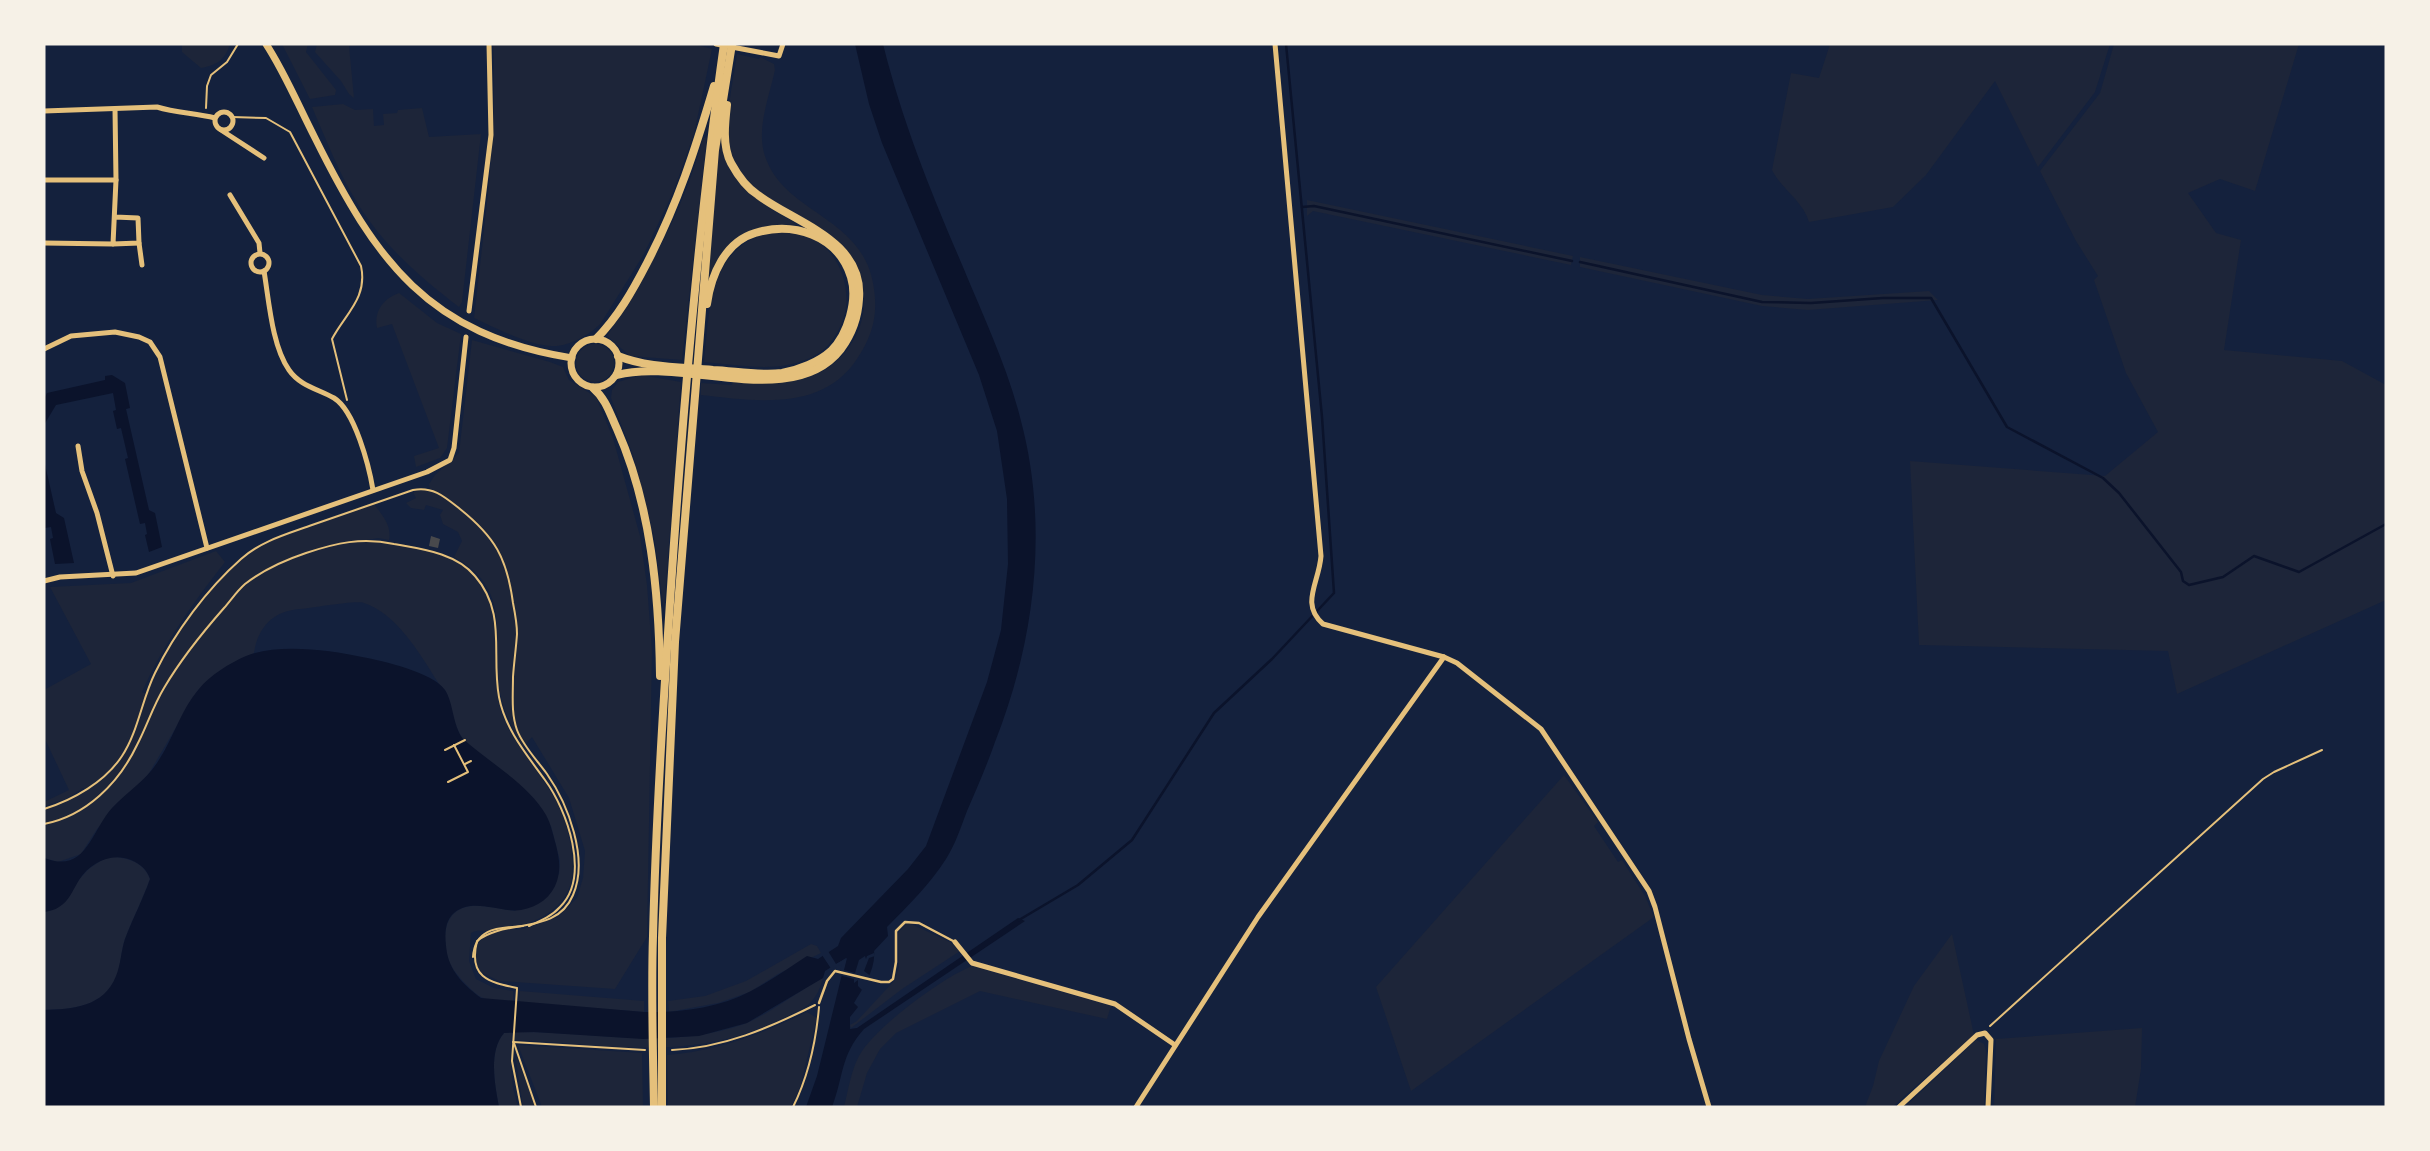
<svg xmlns="http://www.w3.org/2000/svg" width="2430" height="1151" viewBox="0 0 2430 1151" font-family="'Roboto Condensed',sans-serif">
	<style>
		.green { fill: #1d2539 }
		.water { fill: #0b132b }
		.pier { fill: #14213d }
		.lines { fill: none; stroke-linecap: round; stroke-linejoin: round }
		.stream { stroke: #0b132b; stroke-width: 2.5 }
		.building { fill: #48494c }
		.path { stroke: #e5c07b; stroke-width: 2 }
		.service { stroke: #e5c07b; stroke-width: 2.5 }
		.minor { stroke: #e5c07b; stroke-width: 5 }
		.secondary { stroke: #e5c07b; stroke-width: 7 }
		.trunk { stroke: #e5c07b; stroke-width: 8 }
	</style>
	<rect width="100%" height="100%" fill="#14213d"/>
	<g class="green">
		<path d="M182,44h48c-5,16 -13,21 -29,24l-19,-16z"/>
		<polygon points="282,44 308,44 306,52 336,90 335,95 310,99"/>
		<polygon points="317,44 376,44 349,46 354,98 349,94 341,81 315,52"/>
		<path d="M493,44h201l18,5 -18,85 -20,56 -30,64 -43,69c-11,12 -33,24 -49,23 -23,-1 -57,-18 -78,-28 10,-92 24,-182 19,-274z"/>
		<path d="M1830,44h280l-15,48 -57,75 -43,-86 -69,94 -33,32 -84,15c-6,-21 -27,-32 -37,-52l19,-97 28,5z"/>
		<polygon points="2114,44 2299,44 2255,191 2220,179 2188,193 2216,233 2241,240 2224,350 2342,361 2386,385 2386,600 2177,694 2168,651 1919,645 1910,461 2105,476 2158,432 2126,373 2094,280 2098,276 2076,241 2040,171 2100,93"/>
		<path d="M737,54l22,5 1,-2 14,7 1,6c-6,28 -20,61 -9,89 21,56 99,58 108,130 4,28 -2,47 -17,70 -35,53 -102,42 -156,36v-12l31,2 1,-4c44,4 88,5 116,-34 12,-17 17,-35 14,-56 -12,-77 -101,-69 -130,-132 -12,-27 0,-76 4,-105z"/>
		<path d="M343,104l12,6 18,-1 1,17 10,-1 -1,-11 14,-1 1,-3 24,-2 7,29 52,-3 -19,168 -3,5c-39,-30 -75,-61 -101,-103 -19,-30 -32,-65 -46,-97z"/>
		<path d="M721,128c1,39 22,62 53,83 8,5 17,8 23,14 -45,-3 -72,14 -89,55z"/>
		<path d="M707,137l-25,223 -52,-4 -23,-20c41,-63 77,-126 96,-198z"/>
		<polygon points="1307,200 1573,256 1571,265 1313,211 1307,216"/>
		<path d="M789,232c7,1 15,2 21,5 33,16 46,61 29,92 -5,10 -14,22 -25,27 -35,18 -72,9 -110,6 5,-47 4,-109 58,-127 8,-3 19,-2 27,-3z"/>
		<polygon points="1580,257 1762,295 1808,299 1929,291 1938,300 1808,310 1762,306 1580,267"/>
		<path d="M399,293l38,30 24,11 -14,114 -7,10 -24,9 -2,-11 25,-8 -47,-124 -15,4c-3,-17 6,-29 22,-35z"/>
		<path d="M472,340l78,22 13,5 6,13 27,17 17,41 27,98 7,49 5,66 -5,286 -32,52 -116,-8 -18,-9 -5,-10 -1,-9 3,-11 10,-7 14,-5 21,-1 35,-12 19,-19 6,-20 2,-27 -16,-53 -37,-61 -9,10c-9,-15 -18,-32 -22,-50 -11,-55 15,-106 -47,-140l8,-16 -4,-9 -15,-8 -3,-9 3,-5 -17,-5 -2,5 -13,-2 -5,-5 10,-5 -3,-6 17,-3 -1,-5 6,-9 24,-22z"/>
		<circle cx="595" cy="363" r="19"/>
		<polygon points="641,375 681,382 664,611 654,537 633,455 611,398 612,390 618,382"/>
		<path d="M374,504c8,11 18,21 15,36l-11,-2 -11,2c28,2 73,9 97,25 6,5 13,13 18,20 27,34 5,87 20,129 12,32 36,55 53,85 13,22 24,69 13,92 -15,29 -50,38 -82,40 -6,0 -9,-1 -15,2l-2,28 7,18 18,9 19,3v11c-9,-1 -24,-1 -32,-5 -9,-5 -29,-26 -32,-36 -8,-21 -6,-53 23,-55 13,-1 29,3 43,5l44,-37 1,-13 -9,-35 -88,-87c-10,-14 -10,-29 -16,-45 -2,-5 -7,-8 -10,-13 -16,-26 -41,-68 -73,-78 -9,-3 -50,5 -64,6 -27,2 -42,18 -46,44l-23,11 -33,26 -50,85 -51,54 -16,25 -23,8 -14,-4v-49l20,-6 21,-14 -2,-1 -17,11 -22,7v-4l25,-12 -25,-53v-47l47,-26 -41,-77 81,-4 85,-32 9,11c-32,41 -62,82 -83,130l4,2c21,-47 70,-127 117,-151 11,-5 24,-8 35,-12 25,-9 51,-18 76,-27z"/>
		<polygon points="1564,775 1598,822 1594,826 1618,862 1622,860 1645,896 1654,917 1411,1091 1376,987"/>
		<path d="M107,857c17,-1 37,4 43,22 -7,20 -17,39 -25,60 -4,12 -4,25 -8,37 -13,31 -44,33 -73,34v-98c25,-5 25,-22 40,-38 6,-7 15,-12 23,-17z"/>
		<polygon points="909,923 950,942 960,951 902,989 851,1028 850,1025 857,1021 895,980 899,967 898,933 905,925"/>
		<polygon points="1952,934 1974,1035 1892,1107 1865,1107 1873,1086 1879,1061 1914,986"/>
		<polygon points="811,944 817,946 821,953 778,974 750,992 718,1003 669,1012 668,1001 705,996 746,981"/>
		<path d="M972,966l139,40 -4,13 -127,-28 -84,42 -16,16 -13,24 -10,34h-13c4,-16 7,-36 15,-51 15,-28 83,-78 113,-90z"/>
		<path d="M823,978c-8,29 -19,30 -44,42 -89,43 -170,24 -264,20v-8c77,-1 154,19 229,-8 28,-11 52,-32 79,-46z"/>
		<polygon points="520,991 644,1001 644,1012 519,1003"/>
		<path d="M807,1012l10,6 -17,69 -9,20h-123l-1,-52c50,-4 95,-21 140,-43z"/>
		<polygon points="2142,1028 2141,1069 2135,1107 1994,1107 1996,1039"/>
		<path d="M512,1032l-2,25 3,31 5,19h-19c-4,-22 -11,-55 5,-74z"/>
		<polygon points="1976,1040 1984,1044 1986,1051 1984,1107 1905,1107"/>
		<polygon points="518,1045 642,1053 643,1107 542,1107"/>
		<polygon points="515,1054 534,1101 535,1107 523,1107"/>
	</g>
	<g class="water">
		<path d="M855,44h28c20,80 48,148 80,223 21,51 45,101 58,154 28,106 14,220 -26,321 -8,23 -18,46 -28,69 -6,16 -12,34 -21,48 -16,25 -38,47 -59,68l1,9 -14,15c2,18 -11,37 -20,52l4,4 -8,10v12l7,-1 161,-110 7,3 -161,108c-24,27 -20,47 -32,78h-26l11,-31 29,-118 -21,13 -2,7 -76,45 -48,13 -56,3 -109,-7 -30,1c-16,19 -9,52 -5,74h-455v-97c29,-1 60,-3 72,-34 5,-12 5,-25 9,-37 8,-21 18,-40 25,-60 -3,-10 -10,-15 -19,-19 -20,-8 -41,3 -52,20 -6,10 -10,21 -20,27 -4,3 -10,4 -15,5v-54c42,16 46,-25 68,-50 15,-16 33,-27 45,-45 16,-23 23,-52 42,-74 11,-14 31,-26 47,-33 31,-13 84,-6 116,1 21,4 70,15 83,33 9,14 7,34 18,49 27,24 65,45 83,76 5,9 7,20 10,30 3,13 5,23 1,36 -5,16 -19,26 -36,29 -21,3 -48,-13 -67,3 -11,9 -9,27 -7,40 4,20 18,33 34,45l163,14c35,1 75,-4 107,-21 19,-10 38,-23 56,-35l11,3 20,-13 3,-8 67,-69 18,-23 61,-164 14,-52 7,-66 -1,-65 -10,-68 -18,-56 -97,-232 -13,-39z"/>
		<polygon points="112,375 125,383 130,408 126,409 149,510 155,513 162,547 149,552 145,535 147,534 145,523 140,524 125,459 128,458 121,428 117,429 113,411 116,410 113,393 56,405 44,425 44,399 47,393 105,380 105,376"/>
		<polygon points="44,460 56,513 64,518 74,563 55,564 50,539 53,538 51,527 45,528 44,523"/>
	</g>
	<polygon class="pier" points="828,951 836,964 847,958 844,970 855,973 859,960 865,956 866,959 867,956 874,953 875,956 869,958 864,971 872,977 867,987 862,990 858,986 858,980 854,983 854,979 839,975 842,964 832,970 822,955"/>
	<g class="lines">
		<g class="stream">
			<polyline points="1302,207 1314,206 1572,261"/>
			<polyline points="1580,262 1762,302 1811,303 1883,298 1931,298 2007,427 2103,478 2119,493 2181,572 2183,581 2189,585 2223,577 2254,556 2299,572 2386,524"/>
			<polyline points="1019,920 1078,885 1132,840 1214,713 1272,659 1334,593 1322,417 1286,44"/>
		</g>
	</g>
	<polygon class="building" points="431,536 440,539 438,548 429,546"/>
	<g class="lines">
		<g class="path">
			<polyline points="206,108 207,86 211,75 227,62 238,44"/>
			<path d="M232,117l34,1 24,14 71,134c7,32 -16,48 -29,73l15,61"/>
			<polyline points="445,750 465,740"/>
			<polyline points="465,764 471,761"/>
			<polyline points="448,782 468,772 454,745"/>
			<path d="M44,809c29,-9 61,-27 78,-53 16,-24 20,-57 33,-83 20,-41 52,-84 86,-114 20,-18 46,-25 71,-34 34,-12 67,-23 101,-35 20,-4 32,7 47,19 35,28 47,49 53,94 2,10 4,21 4,31 -1,15 -3,28 -4,43 0,18 -2,36 4,53 6,16 20,30 30,44 21,30 42,85 26,121 -17,41 -68,23 -96,46 -9,36 11,41 40,47"/>
			<path d="M44,824c42,-8 75,-41 93,-79 10,-19 16,-39 27,-57 17,-29 38,-55 60,-80 7,-8 13,-17 21,-24 18,-14 40,-24 61,-31 30,-10 56,-16 88,-9 28,5 62,9 81,32 32,37 16,78 24,121 6,32 28,58 46,83 22,30 46,96 15,127 -8,9 -20,14 -31,19"/>
			<path d="M473,957c2,-30 26,-29 50,-31"/>
			<polyline points="517,989 512,1061 521,1107"/>
			<polyline points="1990,1026 2263,779 2274,772 2322,750"/>
			<polyline points="513,1042 645,1050"/>
			<polyline points="514,1043 536,1107"/>
			<path d="M672,1050c51,-2 97,-22 143,-45"/>
			<path d="M793,1107c15,-30 23,-66 26,-100"/>
		</g>
		<polyline class="service" points="819,1003 827,981 835,971 881,982 889,982 893,979 896,962 896,931 905,922 919,923 955,942"/>
		<g class="minor">
			<polyline points="716,44 779,56 783,44"/>
			<path d="M1275,44l46,512c-2,27 -21,48 2,68l121,33 13,6 84,66 108,162 6,16 34,132 20,68"/>
			<path d="M44,111l113,-4c19,6 38,6 58,11"/>
			<circle cx="224" cy="121" r="9"/>
			<polyline points="221,130 264,158"/>
			<polyline points="44,180 116,180"/>
			<polyline points="230,195 259,243 260,253"/>
			<polyline points="115,217 138,218 139,243 113,244 116,180 115,109"/>
			<polyline points="44,243 113,244"/>
			<polyline points="139,243 142,265"/>
			<circle cx="260" cy="263" r="9"/>
			<path d="M264,271c5,30 8,75 25,99 11,16 29,19 45,28 21,13 35,68 39,92"/>
			<polyline points="469,311 491,135 489,44"/>
			<polyline points="44,349 71,336 115,332 139,337 150,342 160,357 207,548"/>
			<polyline points="78,446 82,471 97,513 113,576"/>
			<polyline points="44,581 60,577 136,573 427,472 450,460 454,448 466,337"/>
			<polyline points="955,942 972,963 1115,1004 1175,1045"/>
			<polyline points="1136,1107 1258,917 1444,657"/>
			<polyline points="1899,1107 1977,1035 1985,1033 1991,1040 1988,1107"/>
		</g>
		<g class="secondary">
			<path d="M266,44c19,29 33,63 49,94 61,123 113,197 257,220"/>
			<circle cx="595" cy="363" r="24"/>
		</g>
		<g class="trunk">
			<path d="M596,339c22,-22 37,-49 51,-76 31,-60 48,-113 67,-177"/>
			<path d="M618,356c30,12 63,11 95,14 22,1 47,6 69,3 17,-3 37,-11 49,-22 17,-17 27,-51 20,-74 -13,-42 -58,-56 -96,-44 -30,9 -44,42 -48,71"/>
			<path d="M617,375c65,-18 176,36 224,-26 11,-15 17,-32 18,-50 5,-59 -64,-76 -101,-104 -11,-7 -21,-21 -27,-32 -9,-17 -6,-41 -4,-58"/>
			<path d="M593,388c13,11 17,26 24,41 34,77 42,164 43,247"/>
			<path d="M654,1107c-1,-57 -3,-114 -1,-171 3,-122 11,-243 19,-364 12,-177 27,-353 52,-528"/>
			<polyline points="662,1107 662,938 675,642 715,150 732,44"/>
		</g>
	</g>
	<rect width="2430" height="1151" fill="none" stroke="#f6f1e7" stroke-width="91"/>
</svg>
